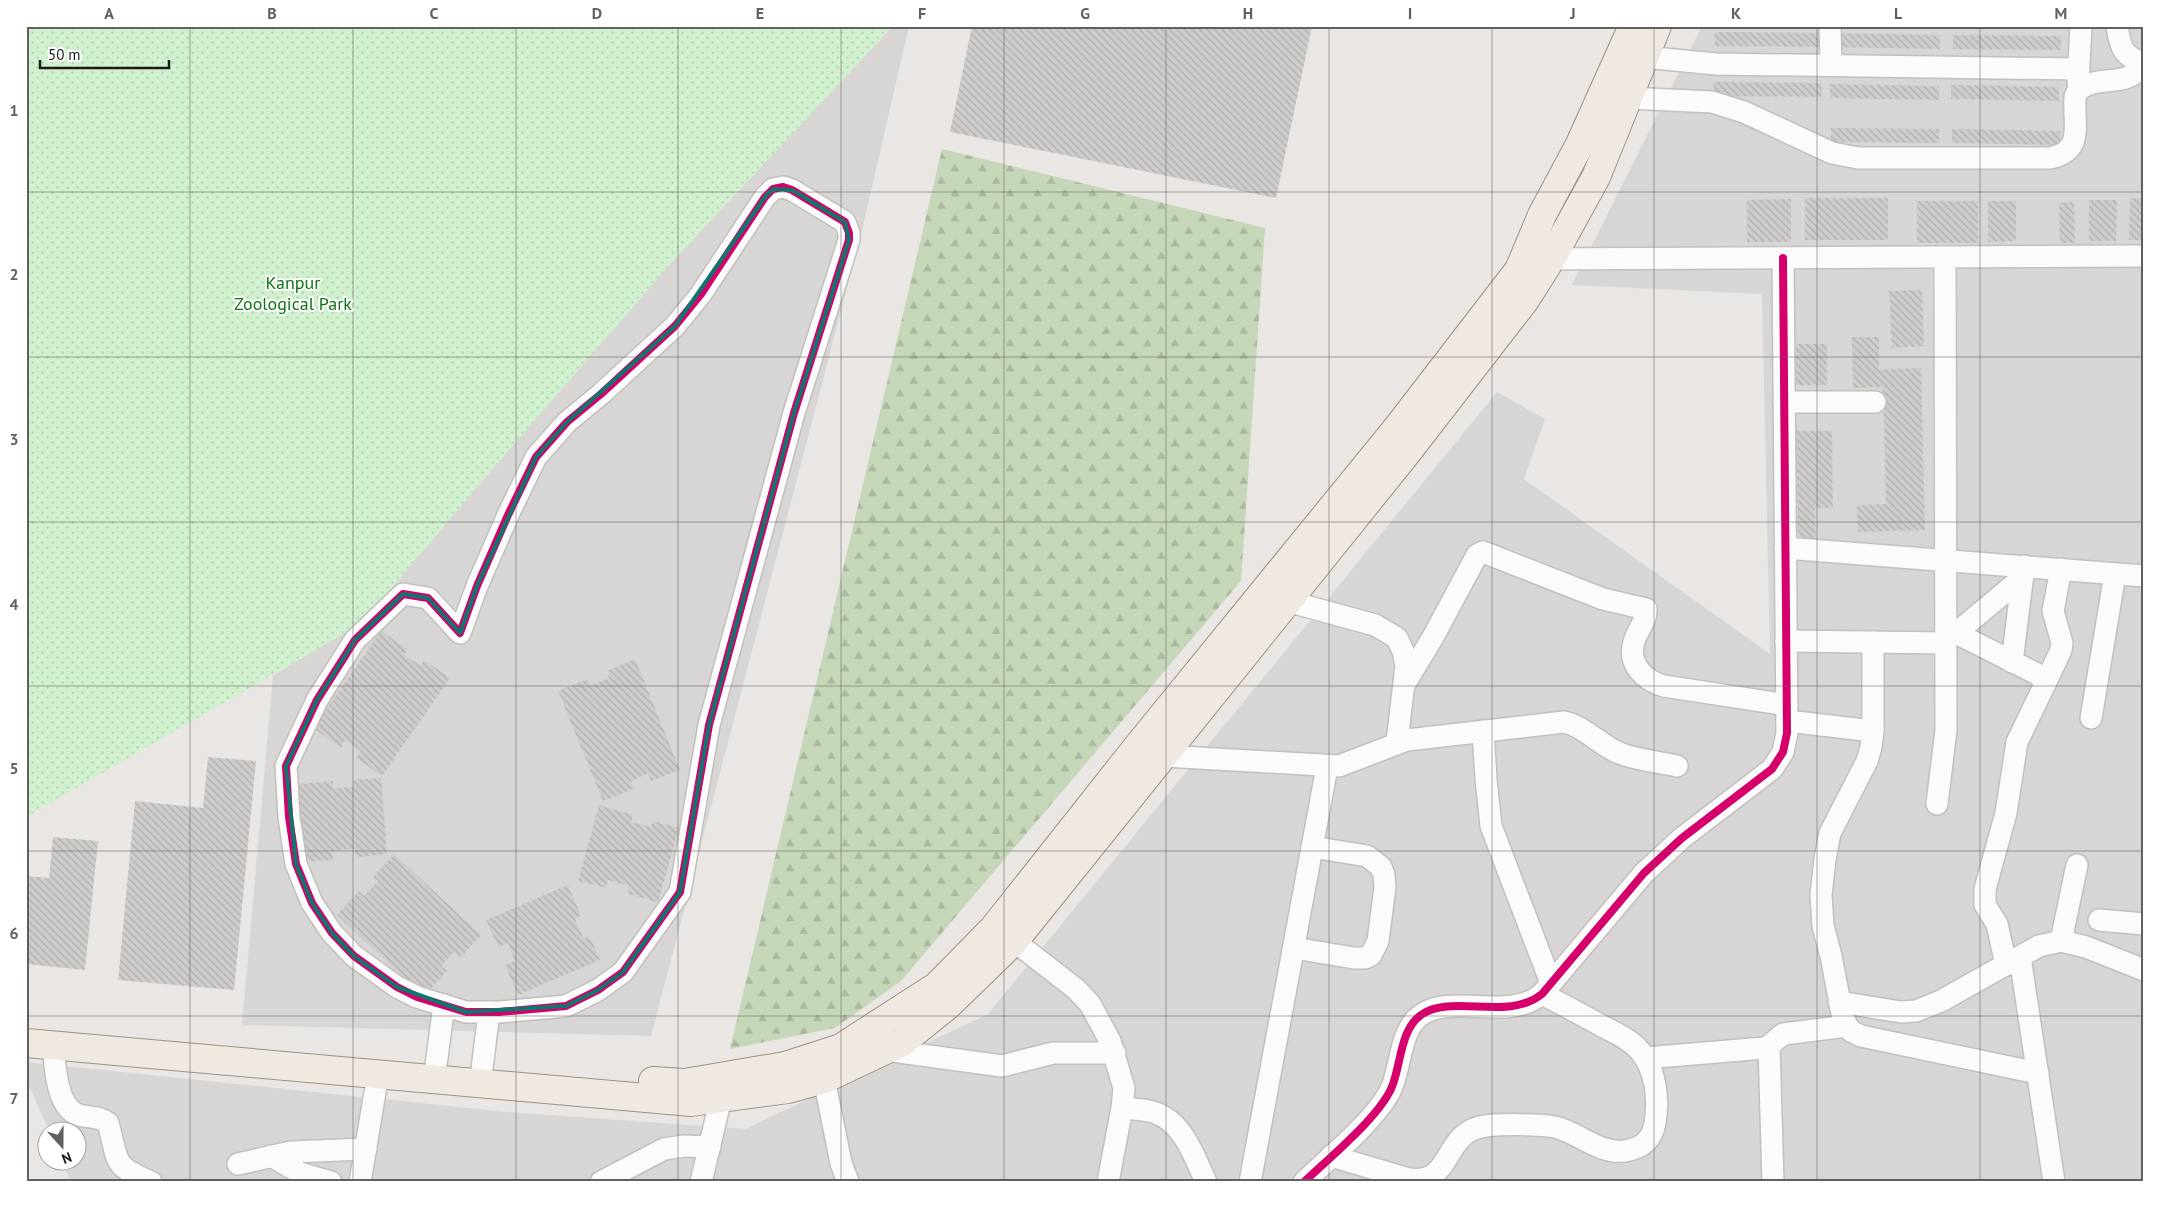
<svg xmlns="http://www.w3.org/2000/svg" width="2170" height="1208" viewBox="0 0 2170 1208" font-family="'PT Sans',sans-serif">
	<style>
		.residential { fill: #d8d6d4 }
		.forest { fill: url(#forest-firs) }
		.park { fill: url(#park-dots) }
		.building { fill: url(#building-back-hatch) }
		.lines { fill: none; stroke-linecap: round; stroke-linejoin: round }
		.minor-casing { stroke: #c1c0bf; stroke-width: 24 }
		.major-casing { stroke: #9e9281; stroke-width: 30 }
		.minor { stroke: #fcfbfb; stroke-width: 21 }
		.major { stroke: #efe9e2; stroke-width: 28 }
		.cycleway-casing { stroke: #fff; stroke-width: 11 }
		.cycleway { stroke: #d6006c; stroke-width: 8 }
		.marked { fill: none; stroke: #0f766e; stroke-width: 4; stroke-linejoin: round }
		.grid { fill: none; stroke: #626160; stroke-width: 1; stroke-opacity: 0.55 }
		.labels { text-anchor: middle; dominant-baseline: central; stroke-width: 4; stroke-linejoin: round; paint-order: stroke }
		.park-label { font-size: 18px; fill: #0d7410; stroke: #fff }
		.neatline { fill: none; stroke: #626160; stroke-width: 2 }
		.grid-label { font-size: 16px; text-anchor: middle; font-weight: bold; fill: #626160 }
	</style>
	<defs>
		<pattern id="forest-firs" width="22" height="20" patternUnits="userSpaceOnUse" patternTransform="scale(1.25)"><rect width="22" height="20" fill="#c5d7b8"/><path d="M5 1l3.5 6h-7zM16 11l3.5 6h-7z" fill="#a9b89e"/></pattern>
		<pattern id="park-dots" width="8" height="8" patternUnits="userSpaceOnUse" patternTransform="scale(1.25)"><rect width="8" height="8" fill="#d0f0ce"/><path d="M2 2h.1M6 6h.1" fill="none" stroke="#b2cdb0" stroke-width="1.8" stroke-linecap="round"/></pattern>
		<pattern id="building-back-hatch" width="6" height="6" patternUnits="userSpaceOnUse" patternTransform="scale(1.25)"><rect width="6" height="6" fill="#cfccca"/><path d="M-1 5l2 2M0 0l6 6M5-1l2 2" fill="none" stroke="#b1afad"/></pattern>
	</defs>
	<rect width="100%" height="100%" fill="#e9e6e3"/>
	<g class="residential">
		<polygon points="893,26 909,26 861,235 651,1036 242,1025 273,675 362,623 482,481 671,263"/>
		<polygon points="1702,26 2144,26 2144,1181 71,1182 62,1161 78,1160 78,1130 49,1130 26,1079 26,1062 507,1112 745,1129 988,1014 1497,392 1545,419 1524,479 1770,654 1762,294 1572,285"/>
	</g>
	<polygon class="forest" points="942,149 1265,228 1241,581 901,981 835,1028 730,1049"/>
	<polygon class="park" points="26,26 893,26 671,263 482,481 362,623 26,817"/>
	<g class="building">
		<polygon points="972,26 1312,26 1276,198 950,132"/>
		<polygon points="1715,32 1823,33 1823,47 1715,46"/>
		<polygon points="1832,33 1940,35 1940,49 1832,47"/>
		<polygon points="1953,35 2061,36 2061,50 1953,49"/>
		<polygon points="1714,82 1822,83 1821,97 1713,96"/>
		<polygon points="1830,84 1939,86 1939,100 1830,98"/>
		<polygon points="1951,85 2059,87 2059,101 1951,99"/>
		<polygon points="1831,128 1939,129 1939,143 1831,142"/>
		<polygon points="1952,129 2060,131 2060,145 1952,143"/>
		<rect x="1805" y="198" width="83" height="42"/>
		<polygon points="2130,198 2144,199 2144,240 2129,240"/>
		<polygon points="1791,199 1791,242 1747,242 1747,200"/>
		<polygon points="2089,200 2117,200 2116,241 2089,241"/>
		<rect x="1917" y="201" width="61" height="42"/>
		<polygon points="1988,201 2016,201 2016,241 1988,242"/>
		<polygon points="2074,202 2075,243 2060,243 2059,203"/>
		<polygon points="1922,290 1924,346 1892,348 1889,291"/>
		<polygon points="1852,337 1879,337 1879,369 1921,368 1925,530 1858,532 1857,505 1886,504 1883,387 1853,388"/>
		<polygon points="1796,344 1827,344 1827,385 1795,385"/>
		<polygon points="1796,431 1832,431 1833,508 1815,508 1816,539 1798,539"/>
		<polygon points="381,631 408,649 404,655 421,666 424,660 450,678 382,776 356,758 361,751 345,740 341,748 313,728"/>
		<polygon points="635,659 680,770 651,781 648,773 631,781 634,789 603,801 558,691 588,679 591,685 609,678 607,671"/>
		<polygon points="208,757 256,761 234,990 118,980 135,801 203,808"/>
		<polygon points="381,778 387,854 356,857 355,849 332,851 333,860 304,862 298,784 333,781 333,788 354,787 353,780"/>
		<polygon points="599,805 633,815 631,822 651,827 653,821 679,828 658,902 628,894 630,886 608,880 606,888 578,881"/>
		<polygon points="53,837 98,841 85,970 26,964 26,876 49,878"/>
		<polygon points="394,854 481,935 460,958 454,952 441,966 447,971 424,996 337,915 359,891 364,896 378,881 373,877"/>
		<polygon points="568,885 581,916 575,919 584,939 590,937 600,960 518,995 505,965 515,961 508,943 498,947 486,920"/>
	</g>
	<g class="lines">
		<defs>
			<g id="minor">
				<polyline points="1830,26 1831,65"/>
				<path d="M2117,26c3,21 6,31 27,37"/>
				<polyline points="1644,57 1716,64 2078,69"/>
				<polyline points="2078,82 2081,26"/>
				<path d="M1628,98l84,4 32,10 88,41 26,5h192c35,-7 23,-34 25,-61l3,-7c24,-17 45,0 66,-25"/>
				<polygon points="783,187 792,190 845,222 849,233 849,240 794,413 709,725 680,892 623,972 598,990 566,1006 499,1012 466,1012 417,997 397,987 354,956 332,933 312,903 296,864 289,817 286,766 317,700 355,640 403,594 428,598 460,633 477,586 508,515 536,457 567,422 601,394 675,326 701,294 765,197 773,189"/>
				<polyline points="1539,259 2144,256"/>
				<polyline points="1784,402 1875,402"/>
				<polyline points="1785,548 2144,576"/>
				<polyline points="1287,601 1375,625 1397,638 1403,651 1406,666 1397,742"/>
				<polyline points="1946,628 2037,674 2043,678 2045,684 2017,742 2006,813 1985,889 1985,905 1997,924 2006,965"/>
				<polyline points="1956,633 2022,578"/>
				<polyline points="1786,641 1946,643"/>
				<polyline points="1873,642 1873,731 1871,747 1867,761 1830,833 1825,859 1821,895 1823,926 1831,956 1843,1019 1851,1031 1861,1036 2038,1073"/>
				<polyline points="2012,662 2024,566"/>
				<polyline points="2045,684 2061,650 2062,643 2053,611 2061,569"/>
				<path d="M1404,685l29,-48 44,-82 6,-3 120,47 43,10c1,12 -9,21 -12,33 -7,22 11,39 30,44l123,19"/>
				<polyline points="2091,718 2115,574"/>
				<polyline points="1787,721 1873,731"/>
				<polyline points="1483,731 1486,779 1491,826 1551,983"/>
				<path d="M1164,756l175,10 68,-26 157,-18c20,4 36,23 55,31 18,7 39,9 58,13"/>
				<polyline points="1937,804 1946,730 1945,257"/>
				<polyline points="2099,920 2144,924"/>
				<polyline points="1014,941 1076,989 1090,1004 1110,1041 1124,1088 1122,1108 1108,1182"/>
				<polyline points="2061,941 2077,865"/>
				<polyline points="1294,948 1354,958 1365,958 1371,955 1378,941 1385,887 1384,875 1381,867 1367,856 1312,847"/>
				<polyline points="2020,957 2054,1182"/>
				<polyline points="1839,1002 1901,1012 1916,1011 1941,1001 2039,946 2061,941 2086,947 2144,970"/>
				<path d="M53,1045c2,20 3,63 26,70 10,3 21,1 29,8 11,38 2,42 43,59"/>
				<polyline points="1769,1046 1773,1182"/>
				<polyline points="885,1050 1002,1066 1053,1053 1115,1053"/>
				<polyline points="1645,1058 1764,1048 1769,1046 1783,1034 1847,1026"/>
				<polyline points="436,1065 444,1005"/>
				<polyline points="819,1066 824,1079 841,1163 848,1182"/>
				<polyline points="482,1069 489,1012"/>
				<path d="M1122,1108c10,1 22,1 31,4 30,9 41,44 53,70"/>
				<polyline points="271,1156 300,1173 331,1182"/>
				<path d="M1331,1156l78,23c46,6 32,-48 77,-53 15,-2 55,-2 69,1 25,6 43,27 70,24 18,-3 27,-11 30,-28 4,-24 1,-53 -15,-72 -10,-12 -25,-18 -38,-25 -20,-11 -40,-22 -60,-32"/>
				<polyline points="238,1164 291,1152 366,1149"/>
				<polyline points="360,1182 378,1074"/>
				<polyline points="601,1182 664,1149 684,1146 710,1147"/>
				<polyline points="701,1182 721,1098"/>
				<polyline points="1250,1182 1327,767"/>
				<path d="M1304,1182c25,-24 79,-68 89,-98 8,-22 8,-55 28,-69 31,-22 87,7 121,-21l102,-121 38,-35 90,-69 11,-17 4,-19 -4,-475"/>
			</g>
			<g id="major">
				<polyline points="26,1043 691,1102 788,1089 824,1079 902,1042 948,1005 1014,941 1405,455 1525,300 1551,259 1596,177 1657,26"/>
				<polyline points="653,1081 685,1083 785,1066 841,1048 937,986 994,928 1138,746 1398,427 1519,270 1542,215 1580,144 1633,26"/>
			</g>
		</defs>
		<use href="#minor" class="minor-casing"/>
		<use href="#major" class="major-casing"/>
		<use href="#minor" class="minor"/>
		<use href="#major" class="major"/>
		<defs>
			<g id="cycleway">
				<polygon points="783,187 792,190 845,222 849,233 849,240 794,413 709,725 680,892 623,972 598,990 566,1006 499,1012 466,1012 417,997 397,987 354,956 332,933 312,903 296,864 289,817 286,766 317,700 355,640 403,594 428,598 460,633 477,586 508,515 536,457 567,422 601,394 675,326 701,294 765,197 773,189"/>
				<path d="M1304,1182c25,-24 79,-68 89,-98 8,-22 8,-55 28,-69 31,-22 87,7 121,-21l102,-121 38,-35 90,-69 11,-17 4,-19 -4,-475"/>
			</g>
		</defs>
		<use href="#cycleway" class="cycleway-casing"/>
		<use href="#cycleway" class="cycleway"/>
	</g>
	<path class="marked" d="M773,189l19,1 53,32 4,18 -55,173 -85,312 -29,167 -57,80 -25,18 -32,16 -100,6 -69,-25 -43,-31 -22,-23 -20,-30 -16,-39 -10,-98 31,-66 38,-60 48,-46 25,4 32,35 17,-47 59,-129 31,-35 108,-96 90,-129z"/>
	<path class="grid" d="M190,26v1156M353,26v1156M516,26v1156M678,26v1156M841,26v1156M1004,26v1156M1166,26v1156M1329,26v1156M1492,26v1156M1654,26v1156M1817,26v1156M1980,26v1156M26,192h2118M26,357h2118M26,522h2118M26,686h2118M26,851h2118M26,1016h2118"/>
	<g class="labels">
		<g class="park-label">
			<text x="293" y="282">Kanpur<tspan x="293" dy="21">Zoological Park</tspan></text>
		</g>
	</g>
	<rect width="2170" height="1208" fill="none" stroke="#ffffff" stroke-width="55"/>
	<g transform="translate(62 1146) rotate(159)"><circle r="24" fill="#ffffff" stroke="#a3a3a3"/>
	<path d="M0-4L9 19L0 12L-9 19Z" fill="#626160"/>
	<text y="-8" font-size="14" font-weight="bold" text-anchor="middle" fill="#1a1a1a">N</text>
	</g>
	<path d="M40 60v8h129v-8" fill="none" stroke="#1a1a1a" stroke-width="2.5"/>
	<text x="48" y="60" font-size="15" fill="#1a1a1a" stroke="#ffffff" stroke-width="4" paint-order="stroke">50 m</text>
	<rect x="28" y="28" width="2114" height="1152" class="neatline"/>
	<g class="grid-label">
		<text x="109" y="19">A</text>
		<text x="272" y="19">B</text>
		<text x="434" y="19">C</text>
		<text x="597" y="19">D</text>
		<text x="760" y="19">E</text>
		<text x="922" y="19">F</text>
		<text x="1085" y="19">G</text>
		<text x="1248" y="19">H</text>
		<text x="1410" y="19">I</text>
		<text x="1573" y="19">J</text>
		<text x="1736" y="19">K</text>
		<text x="1898" y="19">L</text>
		<text x="2061" y="19">M</text>
		<text x="14" y="116">1</text>
		<text x="14" y="280">2</text>
		<text x="14" y="445">3</text>
		<text x="14" y="610">4</text>
		<text x="14" y="774">5</text>
		<text x="14" y="939">6</text>
		<text x="14" y="1104">7</text>
	</g>
</svg>
